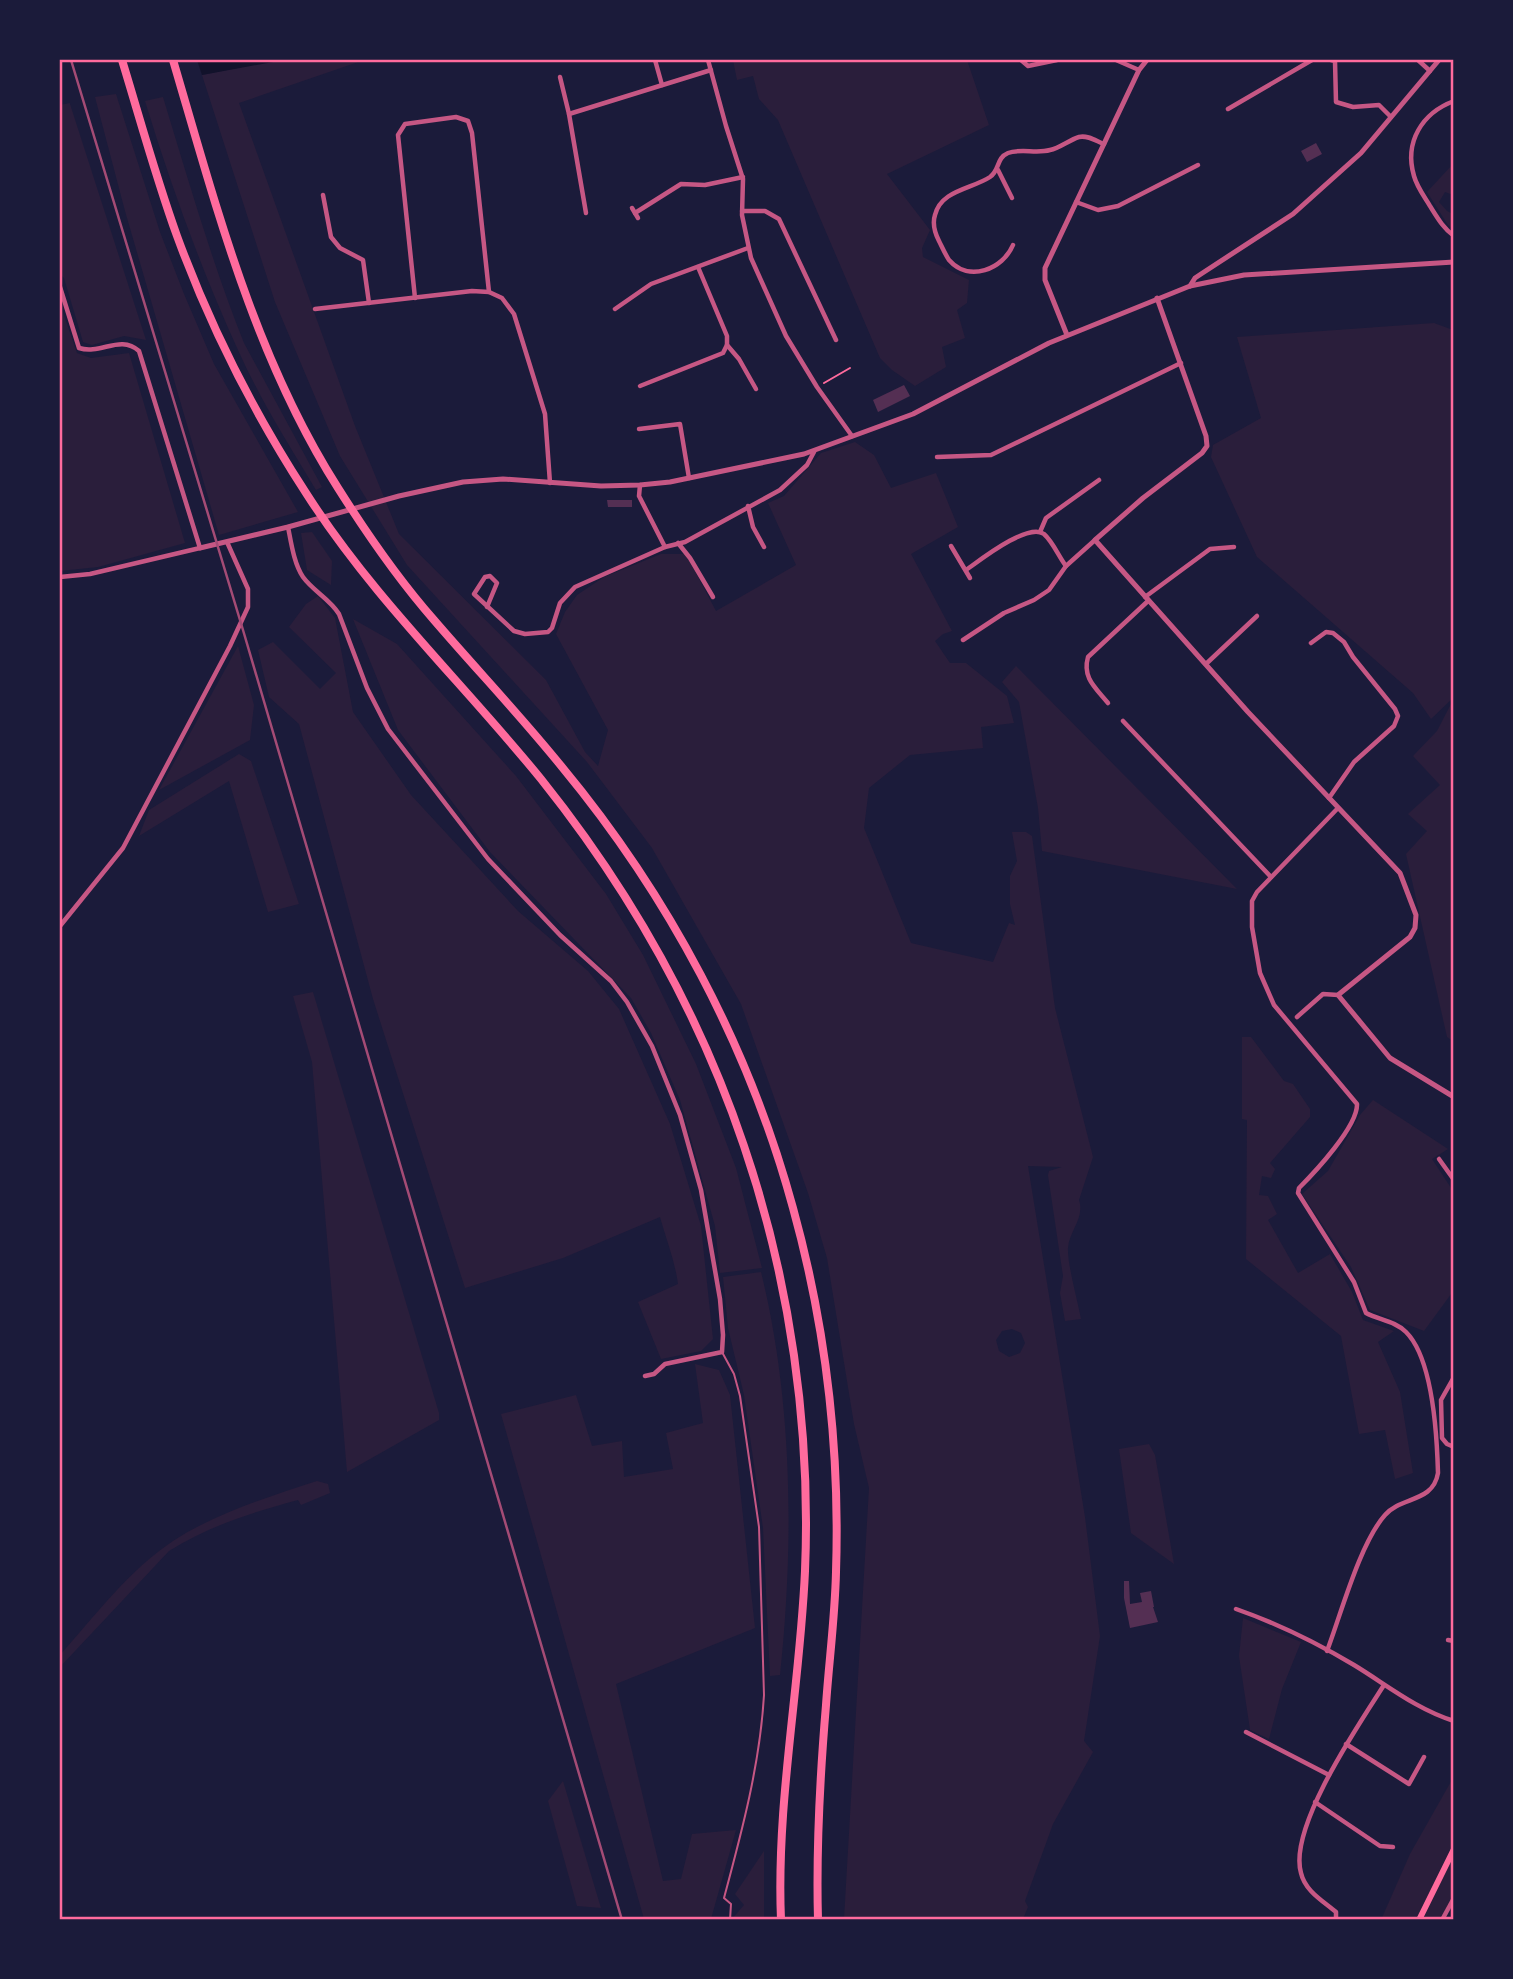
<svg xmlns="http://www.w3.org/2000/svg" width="1513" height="1979" viewBox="0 0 1513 1979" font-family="'PT Sans Narrow',sans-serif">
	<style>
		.green { fill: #2a1e3b; fill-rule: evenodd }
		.water { fill: #12122b }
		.building { fill: #542f53 }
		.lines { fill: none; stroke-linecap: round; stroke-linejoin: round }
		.path { stroke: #ff6b9d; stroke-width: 2 }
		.service { stroke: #c65784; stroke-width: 2 }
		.minor { stroke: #c65784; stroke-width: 4.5 }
		.tertiary { stroke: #c65784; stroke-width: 5 }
		.secondary { stroke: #ff6b9d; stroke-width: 6 }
		.motorway { stroke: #ff6b9d; stroke-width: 8 }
		.rail { stroke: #a44b75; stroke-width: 2.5 }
		.neatline { fill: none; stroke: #ff6b9d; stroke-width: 2.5 }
	</style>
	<rect width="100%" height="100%" fill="#1b1b3a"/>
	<g class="green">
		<path d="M277,60h87l-125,43 116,323 44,108 147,146 39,72 13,14 10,-36 -52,-96 9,-22 12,-17 27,-18 57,-23h25l30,57 80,-46 -28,-62 16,-7 37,-43 34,-11 19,13 17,33 45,-15 22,54 -47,27 41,77 -9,3 -8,7 15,22h16l41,33 7,27 -33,4 2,21 -73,7 -41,33 -5,40 47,115 82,19 16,-39 6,2 -5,-21v-28l7,-15 -5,-29h14l6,4 23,172 38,149 -14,43c6,18 -10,31 -11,48 -1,15 10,54 13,71l-16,2 -5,-28 3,-17 -15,-101 1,-4 13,-4 -34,-1 57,351 15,119 -16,105 9,11 -40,72 -28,77 3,6 -5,12h-179l25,-431 -15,-64 -27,-166 -19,-65 -67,-189 -89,-156 -65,-86 -180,-197 -67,-109 -65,-154 -73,-227zM1012,1329l9,4 4,10 -5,10 -11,4 -10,-6 -3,-11 6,-9z"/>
		<polygon points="733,60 967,60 989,125 887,174 930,230 922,248 923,257 969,280 967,303 957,310 965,338 942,347 946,367 915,386 892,370 880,358 778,120 759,99 753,76 737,80"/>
		<polygon points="116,94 160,232 184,294 214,364 298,512 219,535 125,211 95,97"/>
		<path d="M163,97c25,82 49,166 81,246l78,144 -6,3c-28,-46 -56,-91 -78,-140 -37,-81 -67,-164 -93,-249z"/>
		<polygon points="70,103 70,104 146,340 124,336 92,345 83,342 64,278 60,274 60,105"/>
		<polygon points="1453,164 1453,195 1445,192 1439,202 1447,211 1453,214 1453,229 1448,225 1427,192"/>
		<polygon points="60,304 77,353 91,358 129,353 185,543 98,567 60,571"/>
		<polygon points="1434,323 1453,330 1454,697 1431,719 1413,693 1257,557 1211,457 1213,445 1261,418 1237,337"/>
		<polygon points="312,532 332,561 331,585 307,570 301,533"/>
		<path d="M318,596l17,22 18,94 58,83 107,116 70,60 31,38 51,115 31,102 12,113 -12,12 -40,8 -23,-57 40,-18c-3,-23 -12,-45 -18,-67l-97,41 -98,30 -92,-289 -74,-275 -30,-27 -11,-47 15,-8 47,47 16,-16 -47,-46 17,-23z"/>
		<polygon points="353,619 397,644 516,776 606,894 643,955 696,1064 736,1168 762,1268 720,1273 715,1226 680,1100 651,1033 631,998 490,852 398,730"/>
		<polygon points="238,646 254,705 250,740 159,790"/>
		<polygon points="1016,666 1237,889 1042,851 1038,808 1019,702 1002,682"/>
		<polygon points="1453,700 1453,1041 1447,1037 1406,854 1427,831 1408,814 1440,785 1413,756 1437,731"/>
		<polygon points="239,754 251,761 299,904 268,912 229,781 139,836 149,810"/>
		<polygon points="313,992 439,1413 439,1420 347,1472 312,1062 293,996"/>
		<polygon points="1242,1037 1251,1037 1284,1081 1293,1084 1310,1109 1310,1117 1270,1163 1275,1169 1271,1178 1262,1176 1259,1195 1268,1196 1277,1214 1268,1220 1298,1273 1330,1254 1352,1292 1363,1320 1394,1331 1378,1342 1400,1392 1413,1473 1395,1479 1385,1430 1359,1434 1341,1336 1246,1259 1247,1120 1242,1119"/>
		<polygon points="1373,1100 1448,1149 1432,1159 1453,1191 1454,1290 1424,1331 1370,1310 1351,1267 1302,1194 1328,1171 1360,1115"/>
		<path d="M761,1272c32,130 33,271 19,403l-10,1 -7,-148 -19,-133 -16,-67 -5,-51z"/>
		<polygon points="695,1364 719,1370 730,1395 755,1628 616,1684 663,1881 681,1879 692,1834 736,1830 711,1919 644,1919 501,1414 576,1395 592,1446 622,1441 624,1477 673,1469 666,1433 703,1423"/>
		<polygon points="1149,1444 1155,1455 1174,1564 1131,1533 1119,1449"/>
		<path d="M317,1481l11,3 2,9 -29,12 -3,-5c-45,12 -89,26 -129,51l-109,116v-12c35,-39 69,-85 113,-114 43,-28 95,-44 144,-60z"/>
		<polygon points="1243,1618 1301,1642 1282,1689 1269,1739 1250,1730 1239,1656"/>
		<polygon points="1453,1778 1453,1898 1442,1919 1381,1920 1410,1854"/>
		<polygon points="563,1781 601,1908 577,1906 548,1801"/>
		<polygon points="764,1851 764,1919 732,1919 744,1905 735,1894"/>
	</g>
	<polygon class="water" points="197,60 284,60 202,75"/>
	<g class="building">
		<polygon points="1316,143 1322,154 1307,162 1301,151"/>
		<polygon points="904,385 910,396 878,412 873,400"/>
		<polygon points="607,500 632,500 632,507 608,507"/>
		<polygon points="1124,1581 1129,1581 1130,1604 1142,1602 1140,1593 1151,1591 1154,1607 1153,1607 1158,1622 1130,1628 1124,1598"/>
	</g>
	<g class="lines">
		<polyline class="path" points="824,383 850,368"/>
		<path class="service" d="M722,1352l12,22 6,22 19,131 5,168c-4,69 -22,136 -40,203l7,6 -1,16"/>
		<g class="minor">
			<polyline points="655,60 662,85"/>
			<polyline points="708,60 726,126 743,179 742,215 751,258 786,336 817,387 852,436"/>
			<polyline points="1021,60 1028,66 1057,60"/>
			<polyline points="1116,60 1139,70"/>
			<polyline points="1331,60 1335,61 1336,102 1353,107 1379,105 1391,117"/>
			<polyline points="1418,60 1430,71"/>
			<polyline points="560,77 569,114 586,213"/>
			<path d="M1454,101c-32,12 -50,41 -40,75 3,11 10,20 16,30 7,11 13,22 24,30"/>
			<polyline points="1228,109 1312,60"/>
			<polyline points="569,114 711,70"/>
			<polyline points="998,170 1012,198"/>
			<polyline points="323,195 331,237 340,248 363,260 369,303"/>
			<polyline points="1076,202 1098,210 1118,206 1198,165"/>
			<polyline points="632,208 638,218"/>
			<polyline points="742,211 765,211 779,219 836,340"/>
			<polyline points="635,213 681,184 705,185 743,177"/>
			<path d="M1013,245c-10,24 -44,38 -64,15 -4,-6 -7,-13 -10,-19 -4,-8 -7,-17 -4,-26 6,-25 37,-26 55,-38 10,-7 6,-19 18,-24 13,-5 28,1 42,-3 10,-2 19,-10 29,-13 9,-2 17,4 25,7"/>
			<path d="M60,287l19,61c22,7 41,-14 60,3l61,197 -110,26 -30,3"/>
			<polyline points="415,298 398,135 405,124 456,117 468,121 472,133 489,292"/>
			<polyline points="315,309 472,291 489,292 502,298 514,314 545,414 550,483"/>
			<polyline points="615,309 651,284 748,248"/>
			<polyline points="727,345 739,359 756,389"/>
			<polyline points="640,386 723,353 727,345 727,336 698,267"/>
			<polyline points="639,429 680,424 689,478"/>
			<polyline points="937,457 991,455 1181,363"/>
			<polyline points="640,485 639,496 665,547"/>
			<polyline points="748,506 753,527 764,547"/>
			<path d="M288,527c3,15 6,37 15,50 10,14 27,22 36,37l28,74 21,41 100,130 72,76 51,46 16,21 25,44 28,69 21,75 19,109 3,36 -1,17 -57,12 -11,10 -9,2"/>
			<polyline points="1040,532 1046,518 1099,480"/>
			<polyline points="678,543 690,558 713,597"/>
			<polyline points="951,546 970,578"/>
			<path d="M966,570c13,-9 62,-48 78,-36 9,8 15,23 22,32"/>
			<polyline points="1145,597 1210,549 1234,547"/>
			<polyline points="487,607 497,583 490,576 485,577 474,594 514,631 525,634 548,632 552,628 560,603 575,587 665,547 685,542 780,490 807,465 814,452"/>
			<polyline points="963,640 1004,613 1034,600 1049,590 1066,566 1095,540"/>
			<polyline points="1311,643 1326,632 1333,633 1344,642 1353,657 1395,709 1398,716 1394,726 1354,762 1329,798"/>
			<polyline points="1207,663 1257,616"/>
			<path d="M1108,703c-12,-15 -26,-25 -20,-46l60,-56"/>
			<polyline points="1123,721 1271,877"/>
			<polyline points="60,926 123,848 230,646 248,607 248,589 227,542"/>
			<polyline points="1297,1017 1323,994 1338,995"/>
			<polyline points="1439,1159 1454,1180"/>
			<polyline points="1454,1377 1441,1400 1442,1438 1447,1444 1454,1447"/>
			<path d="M1236,1609c40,14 81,34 118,56 33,20 62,44 100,56"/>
			<polyline points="1448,1640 1454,1641"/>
			<path d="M1327,1651c14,-37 33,-108 58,-136 16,-19 48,-12 53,-42 -1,-37 -5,-114 -32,-141 -11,-11 -27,-12 -40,-19l-12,-31 -56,-89 1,-5c16,-16 59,-62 58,-84l-83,-99 -14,-32 -8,-46v-26l5,-9 81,-84"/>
			<polyline points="1246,1732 1329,1775"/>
			<polyline points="1346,1744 1409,1784 1424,1757"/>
			<polyline points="1315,1802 1380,1846 1393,1847"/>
			<path d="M1336,1920v-8c-13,-11 -31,-21 -35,-39 -13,-45 58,-149 83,-188"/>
			<polyline points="1442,1920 1454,1898"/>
		</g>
		<g class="tertiary">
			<polyline points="1190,286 1195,278 1201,274 1293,214 1361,153 1439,60"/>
			<polyline points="1157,298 1206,436 1207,446 1202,453 1143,498 1095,540 1248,712 1400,873 1416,915 1415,928 1410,937 1338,995 1390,1058 1454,1097"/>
			<polyline points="1067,335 1045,280 1045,268 1139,70 1147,60"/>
			<polyline points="200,548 288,527 399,496 463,482 503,479 601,486 640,485 670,482 804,454 913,414 1049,343 1190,286 1244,275 1454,262"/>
		</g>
		<polyline class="secondary" points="1419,1920 1454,1849"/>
		<g class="motorway">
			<path d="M122,60c18,59 34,118 55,176 33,90 77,177 129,257 67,105 157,190 235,286 88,110 158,233 203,367 46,135 67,282 61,425 -5,116 -29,232 -24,349"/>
			<path d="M173,60c43,146 82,298 165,428 29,46 60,91 96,132 42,49 87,96 128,147 106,128 187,279 231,441 33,119 47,241 43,364 -1,45 -7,89 -10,133 -6,71 -10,143 -8,215"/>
		</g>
		<polyline class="rail" points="71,60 243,630 622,1920"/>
	</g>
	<rect width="1513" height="1979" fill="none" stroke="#1b1b3a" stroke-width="122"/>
	<rect x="61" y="61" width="1391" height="1857" class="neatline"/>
</svg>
